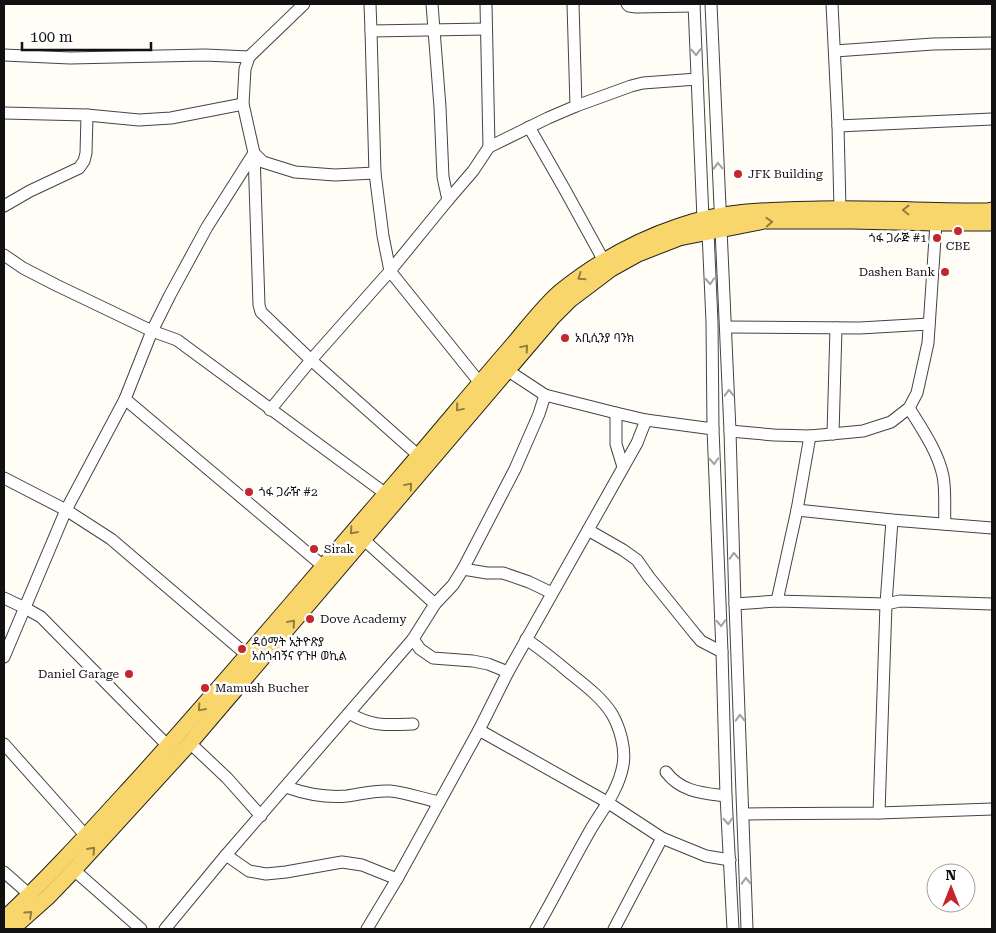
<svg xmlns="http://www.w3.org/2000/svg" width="996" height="933" viewBox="0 0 996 933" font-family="'Roboto Serif','Noto Sans Ethiopic',serif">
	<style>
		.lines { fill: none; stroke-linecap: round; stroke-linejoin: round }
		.minor-casing { stroke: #444; stroke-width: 13 }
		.major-casing { stroke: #222; stroke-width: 17 }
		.minor { stroke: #fff; stroke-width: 11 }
		.major { stroke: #f9d66b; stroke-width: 15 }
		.oneway { stroke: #a0a0a0 }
		.oneway2 { stroke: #917d42 }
		.poi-dot { fill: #c4262e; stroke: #fff; stroke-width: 2 }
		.labels { text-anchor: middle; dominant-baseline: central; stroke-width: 5; stroke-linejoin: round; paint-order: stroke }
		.poi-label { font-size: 12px; fill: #111; stroke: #fff; text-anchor: start }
	</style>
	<rect width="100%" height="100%" fill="#fffdf5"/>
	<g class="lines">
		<defs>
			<g id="minor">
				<polyline points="304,4 249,57 245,69 243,104 254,153 259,305 261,312 311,360 419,456"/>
				<polyline points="370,4 371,31 375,173 383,236 390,271 484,388"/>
				<polyline points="432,4 440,107 443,177 448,200"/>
				<polyline points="486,4 489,147"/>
				<polyline points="573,4 576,106"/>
				<polyline points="627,4 629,6 636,7 694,6"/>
				<polyline points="694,4 703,219 708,232 712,322 713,429 722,652 726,796 733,929"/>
				<polyline points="711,4 730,431 735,604 747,929"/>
				<polyline points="832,4 838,126 840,209"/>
				<polyline points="371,31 486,29"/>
				<polyline points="835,51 933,44 992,43"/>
				<polyline points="4,55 70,58 205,55 249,57"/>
				<polyline points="4,113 87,115 139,120 171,118 243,104"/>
				<polyline points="838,126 992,119"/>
				<polyline points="529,127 565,190 604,261"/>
				<polyline points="4,206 30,191 79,168 84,161 86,153 87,115"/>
				<polyline points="4,255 23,268 56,285 152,331 177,340 386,494"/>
				<polyline points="726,327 860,328 929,324"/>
				<polyline points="507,370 545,395 616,413 646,420 713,429"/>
				<polyline points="125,399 323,566"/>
				<path d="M909,408c13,21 29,44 34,68 3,15 1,33 2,48"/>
				<polyline points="270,410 311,360 390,271 448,200 473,171 489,147 548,118 576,106 631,86 643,83 697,79"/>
				<polyline points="616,413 616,444 623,467"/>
				<polyline points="730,431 774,435 810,436 863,431 891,422 909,408 917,393 928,343 936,223"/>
				<polyline points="833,434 836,328"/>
				<polyline points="4,478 66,510 111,539 247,655"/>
				<polyline points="797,510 892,520 992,528"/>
				<polyline points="588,530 623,550 637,560 649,577 695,634 701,641 722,652"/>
				<polyline points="363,539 435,604"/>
				<polyline points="463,569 487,573 503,573 529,582 552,593"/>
				<polyline points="4,598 25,608 41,617 168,746"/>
				<polyline points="777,601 797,510 810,436"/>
				<polyline points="735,604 777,601 886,604 900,601 992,604"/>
				<polyline points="413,639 420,649 433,658 473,661 488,664 508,672"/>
				<path d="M526,639c16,11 31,23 45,35 15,12 31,24 41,40 8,14 14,35 11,51 -4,24 -20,44 -32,64 -19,33 -36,67 -55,100"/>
				<polyline points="4,657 66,510 125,399 152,331 170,295 207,227 254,153 263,162 295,172 335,175 375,173"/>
				<path d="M349,713c23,14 39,12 64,11"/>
				<polyline points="479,730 607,802 662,838 706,856 730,860"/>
				<polyline points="190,743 227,778 261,816"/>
				<polyline points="4,744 86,836"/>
				<path d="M666,772c15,20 37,21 60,24"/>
				<path d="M286,787c20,7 40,11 61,9 14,-2 28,-6 43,-5 14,1 34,8 49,11"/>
				<polyline points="879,813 886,604 892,520"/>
				<polyline points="744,814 879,813 992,809"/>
				<polyline points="226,855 249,871 266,874 286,872 342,862 362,865 397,879"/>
				<polyline points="74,870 141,929"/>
				<polyline points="4,872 30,895"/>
				<polyline points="165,929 226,855 413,639 435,604 453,585 463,569 515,469 539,414 545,395"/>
				<polyline points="367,929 397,879 479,730 508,672 637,443 646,420"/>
				<polyline points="614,929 662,838"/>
			</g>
			<g id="major">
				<path d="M4,919c47,-44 90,-92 134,-140 88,-97 172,-198 258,-297 38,-44 75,-89 113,-133 16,-18 34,-43 52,-58 35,-28 76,-51 118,-65 46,-16 92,-16 140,-17 56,-1 112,2 168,2l5,-1"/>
				<polyline points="12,929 47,898 74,870 190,743 553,317 570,300 611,269 638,254 679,238 764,221 852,221 936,223 992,223"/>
			</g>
		</defs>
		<use href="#minor" class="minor-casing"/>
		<use href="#major" class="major-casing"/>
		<use href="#minor" class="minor"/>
		<use href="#major" class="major"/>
	</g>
	<defs><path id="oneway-chevron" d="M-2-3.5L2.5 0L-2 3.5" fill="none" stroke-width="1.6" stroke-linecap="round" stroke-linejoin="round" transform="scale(1.25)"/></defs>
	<g class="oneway">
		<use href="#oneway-chevron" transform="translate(696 52) rotate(88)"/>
		<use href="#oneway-chevron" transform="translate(718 166) rotate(-92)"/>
		<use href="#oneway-chevron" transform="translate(710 281) rotate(87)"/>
		<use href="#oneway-chevron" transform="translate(729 393) rotate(-92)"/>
		<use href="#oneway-chevron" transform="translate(714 461) rotate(87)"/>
		<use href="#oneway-chevron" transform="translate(734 556) rotate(-92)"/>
		<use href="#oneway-chevron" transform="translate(721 623) rotate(87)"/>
		<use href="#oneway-chevron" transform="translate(740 718) rotate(-92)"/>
		<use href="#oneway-chevron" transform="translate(728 821) rotate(87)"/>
		<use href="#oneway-chevron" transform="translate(746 881) rotate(-92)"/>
	</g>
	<g class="oneway2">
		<use href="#oneway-chevron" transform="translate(906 210) rotate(-179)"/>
		<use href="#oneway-chevron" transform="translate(769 222) rotate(-2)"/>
		<use href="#oneway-chevron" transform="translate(581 277) rotate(145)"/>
		<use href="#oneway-chevron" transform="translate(525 348) rotate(-50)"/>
		<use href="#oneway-chevron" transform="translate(459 408) rotate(130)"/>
		<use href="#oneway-chevron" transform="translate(409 486) rotate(-50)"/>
		<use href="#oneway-chevron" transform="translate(353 531) rotate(131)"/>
		<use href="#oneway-chevron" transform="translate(292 623) rotate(-49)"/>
		<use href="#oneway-chevron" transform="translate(201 708) rotate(131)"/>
		<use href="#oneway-chevron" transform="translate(92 850) rotate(-48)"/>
		<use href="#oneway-chevron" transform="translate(29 914) rotate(-42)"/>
	</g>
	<g class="poi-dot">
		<circle cx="738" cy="174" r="5"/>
		<circle cx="958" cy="231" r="5"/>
		<circle cx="937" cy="238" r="5"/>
		<circle cx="945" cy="272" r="5"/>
		<circle cx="565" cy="338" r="5"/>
		<circle cx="249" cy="492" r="5"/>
		<circle cx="314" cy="549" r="5"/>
		<circle cx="310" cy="619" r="5"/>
		<circle cx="242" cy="649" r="5"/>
		<circle cx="129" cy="674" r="5"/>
		<circle cx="205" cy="688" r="5"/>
	</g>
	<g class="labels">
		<g class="poi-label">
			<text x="748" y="174">JFK Building</text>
			<text x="927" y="238" text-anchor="end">ጎፋ ጋራጅ #1</text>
			<text x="958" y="246" text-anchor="middle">CBE</text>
			<text x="935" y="272" text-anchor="end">Dashen Bank</text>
			<text x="575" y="338">አቢሲንያ ባንክ</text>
			<text x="259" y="492">ጎፋ ጋራዥ #2</text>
			<text x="324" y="549">Sirak</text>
			<text x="320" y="619">Dove Academy</text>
			<text x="252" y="642">ዳዕማት ኢትዮጽያ<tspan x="252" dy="14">አስጎብኝና የጉዞ ወኪል</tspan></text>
			<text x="119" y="674" text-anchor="end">Daniel Garage</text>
			<text x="215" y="688">Mamush Bucher</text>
		</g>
	</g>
	<rect width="996" height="933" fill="none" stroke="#111111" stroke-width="10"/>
	<g transform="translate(951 888)"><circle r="24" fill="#ffffff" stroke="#a0a0a0"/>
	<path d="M0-4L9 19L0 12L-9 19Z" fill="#c4262e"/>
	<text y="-8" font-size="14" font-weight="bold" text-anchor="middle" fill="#111111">N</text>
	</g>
	<path d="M22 42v8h129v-8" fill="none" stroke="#111111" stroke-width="2.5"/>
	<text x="30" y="42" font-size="15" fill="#111111" stroke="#ffffff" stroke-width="4" paint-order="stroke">100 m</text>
</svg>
